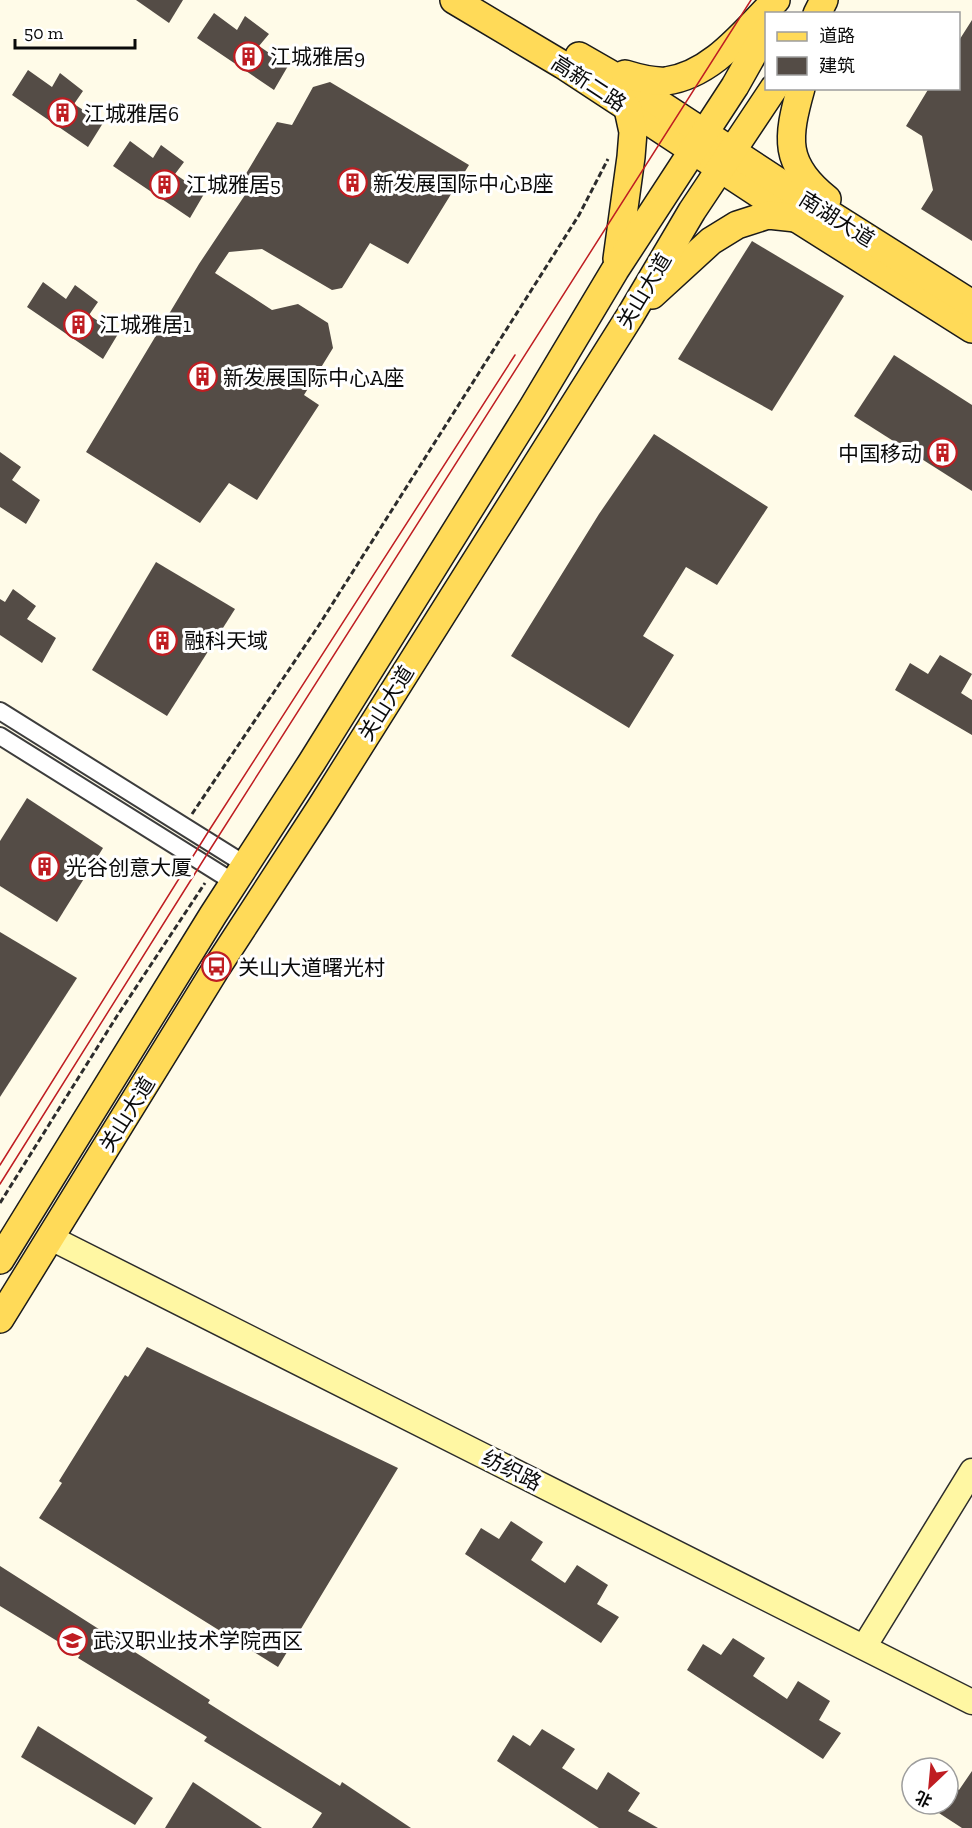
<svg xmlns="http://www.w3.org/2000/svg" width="972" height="1828" viewBox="0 0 972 1828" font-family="'Zilla Slab','Noto Sans SC',serif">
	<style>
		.building { fill: #544c46 }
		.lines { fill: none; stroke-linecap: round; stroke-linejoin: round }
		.street-casing { stroke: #3d3d3d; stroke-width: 20 }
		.secondary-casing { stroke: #2c2c2c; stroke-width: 27 }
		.primary-casing { stroke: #1b1b1b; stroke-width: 30 }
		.path { stroke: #2c2c2c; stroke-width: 3; stroke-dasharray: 6 3; stroke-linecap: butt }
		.street { stroke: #fff; stroke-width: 16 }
		.secondary { stroke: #fff7a3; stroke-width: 24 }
		.primary { stroke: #ffda58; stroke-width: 27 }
		.tram { stroke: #bf1d22; stroke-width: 1.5 }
		.labels { text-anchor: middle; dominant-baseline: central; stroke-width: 6; stroke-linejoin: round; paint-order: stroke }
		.poi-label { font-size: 21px; fill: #0a0a0a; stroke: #fff; text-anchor: start }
		.street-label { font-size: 21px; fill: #0a0a0a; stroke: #fff }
	</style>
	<rect width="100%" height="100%" fill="#fffbe8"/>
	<g class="building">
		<polygon points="136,0 183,0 169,23"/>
		<polygon points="214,13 237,30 245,16 269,34 259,46 288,66 274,90 197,38"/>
		<polygon points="972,20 972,241 921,209 933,190 922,136 906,126 929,88 958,88 958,42"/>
		<polygon points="28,70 52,87 60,73 83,91 74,104 103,123 88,147 12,95"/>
		<polygon points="330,82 469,165 408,264 370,243 342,288 332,290 262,249 229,252 215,273 272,310 298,304 328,323 333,348 304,395 319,405 257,500 229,483 200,523 86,452 199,264 249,189 244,177 277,122 292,125 313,87"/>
		<polygon points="130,141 153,158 161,145 184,162 175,174 204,194 190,218 113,166"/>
		<polygon points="752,241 844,296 772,411 678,359"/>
		<polygon points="43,282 66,299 75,285 98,302 89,315 118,334 103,359 27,307"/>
		<polygon points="894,355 972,405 972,491 854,416"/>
		<polygon points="654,434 768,507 717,585 686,567 643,636 674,655 629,728 511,656 599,514"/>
		<polygon points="0,452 21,467 12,480 40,500 26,524 0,507"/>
		<polygon points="156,562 235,609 167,716 92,670"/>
		<polygon points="13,589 36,606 27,619 56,638 42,663 0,635 0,599 5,602"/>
		<polygon points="940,655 972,674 961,693 972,700 972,735 895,690 910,663 928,674"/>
		<polygon points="27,798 103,848 57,922 0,886 0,841"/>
		<polygon points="0,932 77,978 0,1097"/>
		<polygon points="147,1347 398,1468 278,1667 39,1518 62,1483 59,1481 125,1375 128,1377"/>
		<polygon points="511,1521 543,1542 531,1560 565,1583 577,1565 608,1585 597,1604 619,1617 601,1643 465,1554 481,1528 499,1539"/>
		<polygon points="0,1566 210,1700 208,1703 340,1786 342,1782 411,1828 312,1828 322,1813 204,1741 207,1737 78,1658 80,1655 0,1606"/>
		<polygon points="733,1638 765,1658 753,1676 787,1699 798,1681 830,1701 819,1720 841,1733 823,1759 687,1670 703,1644 721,1655"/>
		<polygon points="38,1726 153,1798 135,1825 21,1757"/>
		<polygon points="542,1729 575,1749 562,1768 597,1790 608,1772 640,1793 628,1811 658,1828 599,1828 497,1761 513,1735 530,1746"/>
		<polygon points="972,1771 972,1828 962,1828 925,1804 948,1804 948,1782 959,1790"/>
		<polygon points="193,1782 262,1828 165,1828"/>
	</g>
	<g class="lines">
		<defs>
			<g id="street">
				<polyline points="0,711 246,865"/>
				<polyline points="0,736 235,883"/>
			</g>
			<g id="secondary">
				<polyline points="51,1238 972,1702"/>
				<polyline points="864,1647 972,1471"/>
			</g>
			<g id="primary">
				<polyline points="454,0 563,65 796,218 972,329"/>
				<polyline points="817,14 824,0"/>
				<polyline points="579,56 640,91 779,182 972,304"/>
				<path d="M625,74c13,4 27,8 41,7 46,-6 79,-50 110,-81"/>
				<path d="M801,88c-14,50 -18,76 26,111"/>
				<polyline points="617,259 631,157 633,132 628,109"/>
				<polyline points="652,295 711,241 737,225 768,215 796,218"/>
				<polyline points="0,1260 213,915 312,762 533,407 615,270 735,86 766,31"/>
				<polyline points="0,1319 217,967 321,807 630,316 692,211 774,88"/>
			</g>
		</defs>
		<use href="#street" class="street-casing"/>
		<use href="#secondary" class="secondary-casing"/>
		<use href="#primary" class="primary-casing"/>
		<g class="path">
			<polyline points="192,814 319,625 456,409 579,215 608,159"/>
			<polyline points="0,1203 117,1016 205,883"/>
		</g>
		<use href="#street" class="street"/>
		<use href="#secondary" class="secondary"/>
		<use href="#primary" class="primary"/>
		<g class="tram">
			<polyline points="0,1165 210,829 515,355"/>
			<polyline points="0,1184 211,848 751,0"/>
		</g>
	</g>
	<defs>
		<symbol id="building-ring" viewBox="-11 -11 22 22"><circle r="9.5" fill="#fff" stroke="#bf1d22" stroke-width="1.5"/><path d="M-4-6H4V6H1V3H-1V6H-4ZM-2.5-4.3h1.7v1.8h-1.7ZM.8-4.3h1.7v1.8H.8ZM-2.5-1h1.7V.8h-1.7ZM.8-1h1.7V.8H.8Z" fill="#bf1d22"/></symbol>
		<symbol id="bus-ring" viewBox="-11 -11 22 22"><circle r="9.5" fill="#fff" stroke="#bf1d22" stroke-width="1.5"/><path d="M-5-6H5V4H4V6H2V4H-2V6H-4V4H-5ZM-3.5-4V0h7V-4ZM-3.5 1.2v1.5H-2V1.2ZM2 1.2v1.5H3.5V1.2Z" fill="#bf1d22"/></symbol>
		<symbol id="university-ring" viewBox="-11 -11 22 22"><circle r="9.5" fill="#fff" stroke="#bf1d22" stroke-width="1.5"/><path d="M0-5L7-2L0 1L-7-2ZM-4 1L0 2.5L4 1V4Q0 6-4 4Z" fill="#bf1d22"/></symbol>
	</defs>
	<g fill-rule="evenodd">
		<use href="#building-ring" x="232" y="40" width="33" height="33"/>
		<use href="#building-ring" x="46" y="96" width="33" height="33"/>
		<use href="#building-ring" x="336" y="166" width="33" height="33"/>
		<use href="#building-ring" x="148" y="168" width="33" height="33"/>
		<use href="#building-ring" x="62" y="308" width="33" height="33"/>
		<use href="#building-ring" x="186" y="360" width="33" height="33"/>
		<use href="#building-ring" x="926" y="436" width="33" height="33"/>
		<use href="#building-ring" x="146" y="624" width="33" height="33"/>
		<use href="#building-ring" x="28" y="850" width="33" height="33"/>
		<use href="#bus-ring" x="200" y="950" width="33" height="33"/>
		<use href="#university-ring" x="56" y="1624" width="33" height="33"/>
	</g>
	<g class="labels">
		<g class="poi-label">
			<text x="270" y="56">江城雅居9</text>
			<text x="84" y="113">江城雅居6</text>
			<text x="373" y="183">新发展国际中心B座</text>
			<text x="186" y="184">江城雅居5</text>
			<text x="99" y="324">江城雅居1</text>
			<text x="223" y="377">新发展国际中心A座</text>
			<text x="922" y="453" text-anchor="end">中国移动</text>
			<text x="184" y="640">融科天域</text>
			<text x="66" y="867">光谷创意大厦</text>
			<text x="238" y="967">关山大道曙光村</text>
			<text x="93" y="1640">武汉职业技术学院西区</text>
		</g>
		<g class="street-label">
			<text transform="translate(589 83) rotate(33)">高新二路</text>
			<text transform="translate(837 219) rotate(32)">南湖大道</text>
			<text transform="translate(644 291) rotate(-59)">关山大道</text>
			<text transform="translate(386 703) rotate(-58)">关山大道</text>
			<text transform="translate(127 1114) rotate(-58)">关山大道</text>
			<text transform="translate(512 1470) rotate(27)">纺织路</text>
		</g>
	</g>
	<rect x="765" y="12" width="195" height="78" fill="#ffffff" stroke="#9d9d9d" stroke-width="1.5"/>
	<rect x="777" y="32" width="30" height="9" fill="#ffda58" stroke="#9d9d9d" stroke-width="1.5"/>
	<text x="819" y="42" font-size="18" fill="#0a0a0a">道路</text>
	<rect x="777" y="57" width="30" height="18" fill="#544c46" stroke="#9d9d9d" stroke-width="1.5"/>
	<text x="819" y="72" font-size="18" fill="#0a0a0a">建筑</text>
	<g transform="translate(930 1786) rotate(206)"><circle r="28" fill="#ffffff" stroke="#9d9d9d" stroke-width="1.5"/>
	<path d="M0-4.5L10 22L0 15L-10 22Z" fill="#bf1d22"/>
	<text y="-9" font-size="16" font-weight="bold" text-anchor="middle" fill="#0a0a0a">北</text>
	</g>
	<path d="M15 39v9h120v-9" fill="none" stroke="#0a0a0a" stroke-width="3"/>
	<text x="24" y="39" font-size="18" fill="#0a0a0a" stroke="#ffffff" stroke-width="4.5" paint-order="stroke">50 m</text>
</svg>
